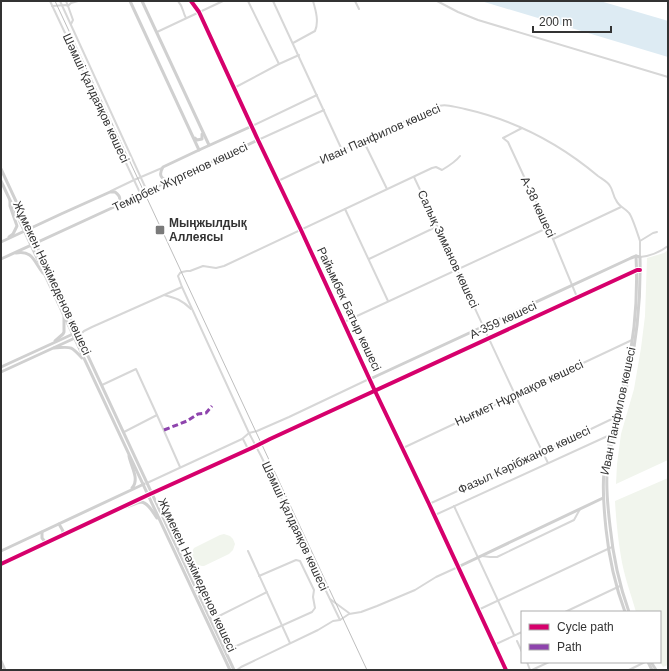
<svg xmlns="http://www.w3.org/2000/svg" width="669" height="671" viewBox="0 0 669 671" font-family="Helvetica,sans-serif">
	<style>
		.green { fill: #f1f5ed }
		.water { fill: #ddebf3 }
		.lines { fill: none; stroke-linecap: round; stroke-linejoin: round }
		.street { stroke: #d7d7d7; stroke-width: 2 }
		.secondary { stroke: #d0d0d0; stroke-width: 3 }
		.tram { stroke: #bebebe; stroke-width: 1 }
		.quiet { stroke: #8e44ad; stroke-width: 3; stroke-dasharray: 6 3; stroke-linecap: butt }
		.cycleway-casing { stroke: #fff; stroke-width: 6 }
		.cycleway { stroke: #d6006c; stroke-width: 4 }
		.poi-dot { fill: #7a7a7a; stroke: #fff; stroke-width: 1.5 }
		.labels { text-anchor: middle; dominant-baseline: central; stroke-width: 4; stroke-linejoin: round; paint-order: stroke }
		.street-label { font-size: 12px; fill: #333; stroke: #fff }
		.poi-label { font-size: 12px; font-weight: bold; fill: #333; stroke: #fff; text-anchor: start }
	</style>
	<rect width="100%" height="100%" fill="#fff"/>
	<g class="green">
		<polygon points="668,250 668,460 616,484 617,464 621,434 634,389 641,348 645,316 647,258 664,253"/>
		<path d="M668,478v187l-5,2 -3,-5v-50h-24c-5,-18 -12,-36 -15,-55 -3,-18 -5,-37 -6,-56z"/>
		<path d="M224,534l6,2 3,3 2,5 -2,6 -4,4 -25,12c-11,0 -16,-9 -10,-18l26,-13z"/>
	</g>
	<polygon class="water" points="481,1 600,1 665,20 668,21 668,57"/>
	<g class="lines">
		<g class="street">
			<polyline points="50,1 141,195"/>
			<polyline points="60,1 147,191"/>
			<polyline points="66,1 68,6 71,3 78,1"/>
			<path d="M178,1c6,7 4,10 8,17"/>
			<polyline points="248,1 279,64"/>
			<polyline points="273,1 342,150"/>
			<polyline points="355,1 359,9"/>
			<polyline points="437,1 458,12 478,20 668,77"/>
			<polyline points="52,6 66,5 68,6 73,20 71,24"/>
			<polyline points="157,32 223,1"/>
			<path d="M293,43l22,-12c4,-9 1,-20 -2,-30"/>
			<polyline points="234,88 279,64 299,55"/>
			<polyline points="252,126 317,95"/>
			<polyline points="522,128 503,138 508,142 553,239 577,297"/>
			<polyline points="258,140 324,110"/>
			<polyline points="363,140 387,189"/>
			<path d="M414,177c45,95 87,191 134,286"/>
			<path d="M278,181l157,-74c10,-4 20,0 30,2 49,11 95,35 133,67 4,3 10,6 12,10 3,4 3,10 6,14 3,7 9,8 13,13 3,3 9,22 11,28"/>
			<polyline points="111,191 134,180 162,168"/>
			<path d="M116,206c19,-8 36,-17 54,-25"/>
			<polyline points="345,209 388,301"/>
			<path d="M657,232l-4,1 -13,8v16c10,-1 20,-5 28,-11"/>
			<polyline points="553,239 621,207"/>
			<polyline points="369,259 438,226"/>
			<path d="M164,295c12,3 18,5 27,14"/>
			<polyline points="344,322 547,228"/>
			<polyline points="79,336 84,331 92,327 182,287"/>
			<polyline points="102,385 136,369 157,415"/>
			<polyline points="124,432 157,415 180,467"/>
			<path d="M242,439l7,-6 -67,-146 -4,-11 2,-3 2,-1 5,-1h3l13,-5 13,2 8,-2 208,-98 4,-1 6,3c5,-3 15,-10 18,-14"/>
			<polyline points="403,448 632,340"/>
			<polyline points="147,483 242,439 243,439 248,449"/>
			<polyline points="152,493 256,446 270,439 374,391"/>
			<polyline points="429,504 543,452 616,417"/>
			<polyline points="454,506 514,635"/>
			<polyline points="435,515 612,434"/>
			<polyline points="248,551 290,643"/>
			<polyline points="482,556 490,557 497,557 574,520 580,509"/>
			<polyline points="259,576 296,560 300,561 314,590 313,597 315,608 312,612 232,648 231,647 217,617 267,592"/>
			<polyline points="330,599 349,613"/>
			<polyline points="478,610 612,547"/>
			<polyline points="565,612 620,586"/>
			<polyline points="340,620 261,456 249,433 257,431 289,417 369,379"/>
			<polyline points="517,641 522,652"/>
			<polyline points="494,645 522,632"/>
			<polyline points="527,662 530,670"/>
			<polyline points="237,670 241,667 318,630 333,621 340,620 349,614 361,612 377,606 415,590 436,577 458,567"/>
			<polyline points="532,670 549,662"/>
			<polyline points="629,670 645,662"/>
		</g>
		<g class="secondary">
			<polyline points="130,1 199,150"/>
			<polyline points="142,1 209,145"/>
			<polyline points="191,1 199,12 258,140 301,230 375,391 429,504 506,670"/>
			<path d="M252,126l-53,24 -36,17c-6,10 0,13 9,14l86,-41"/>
			<polyline points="195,138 197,140 202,139 202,134"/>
			<polyline points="1,169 234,670"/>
			<polyline points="1,181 230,670"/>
			<polyline points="9,237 13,234 17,226 10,206 10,201"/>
			<path d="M1,242l60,-28 49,-22h5c7,5 6,10 -1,15l-113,52"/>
			<path d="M16,253c17,-3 18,9 27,20"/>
			<polyline points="55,341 63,334 64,332 64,317"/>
			<path d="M54,348c17,-1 16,-3 28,10"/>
			<polyline points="1,367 73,334"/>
			<polyline points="1,372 75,338"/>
			<path d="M370,379l261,-121 5,-2 4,1c1,41 -3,82 -12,123 -6,32 -19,62 -21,95 -1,17 1,34 3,51 3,30 9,58 19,86"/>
			<polyline points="375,391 637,270"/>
			<path d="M129,456c2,11 11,23 3,32"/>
			<path d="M125,507c5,-1 11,-4 16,-5 7,0 13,12 16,16"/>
			<polyline points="59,524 63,531 62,535"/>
			<polyline points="42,532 42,538 46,543"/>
			<polyline points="1,551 144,484"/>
			<polyline points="1,564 150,494"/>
			<polyline points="458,567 603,498"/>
			<path d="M625,612c-10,-27 -16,-54 -19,-83 -2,-19 -4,-38 -2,-57 4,-34 15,-65 22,-98 9,-39 12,-78 10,-118"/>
			<polyline points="1,661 5,670"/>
			<polyline points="648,662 652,670"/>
			<polyline points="651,662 656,670"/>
		</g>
		<polyline class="tram" points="55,1 367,670"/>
		<polyline class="quiet" points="164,430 187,421 198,414 206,413 212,406"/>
		<defs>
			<g id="cycleway">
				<polyline points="191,1 199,12 258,140 301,230 375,391 429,504 506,670"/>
				<polyline points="1,564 148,495 256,446 270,439 637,270 640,270"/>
			</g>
		</defs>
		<use href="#cycleway" class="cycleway-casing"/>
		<use href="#cycleway" class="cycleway"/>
	</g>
	<rect class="poi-dot" x="155" y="225" width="10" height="10" rx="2"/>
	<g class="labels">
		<g class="street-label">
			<text transform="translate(96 98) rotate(65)">Шәмші Қалдаяқов көшесі</text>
			<text transform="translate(380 134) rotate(-24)">Иван Панфилов көшесі</text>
			<text transform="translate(180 177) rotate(-25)">Темірбек Жүргенов көшесі</text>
			<text transform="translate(538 207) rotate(65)">А-38 көшесі</text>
			<text transform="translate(448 249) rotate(65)">Салық Зиманов көшесі</text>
			<text transform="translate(52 278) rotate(65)">Жұмекен Нәжімеденов көшесі</text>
			<text transform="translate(349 309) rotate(65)">Райымбек Батыр көшесі</text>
			<text transform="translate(503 320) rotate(-25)">А-359 көшесі</text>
			<text transform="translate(519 393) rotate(-25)">Нығмет Нұрмақов көшесі</text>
			<text transform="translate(618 411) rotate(-78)">Иван Панфилов көшесі</text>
			<text transform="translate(524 460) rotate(-25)">Фазыл Кәрібжанов көшесі</text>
			<text transform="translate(295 526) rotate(65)">Шәмші Қалдаяқов көшесі</text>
			<text transform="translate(197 575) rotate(65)">Жұмекен Нәжімеденов көшесі</text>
		</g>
		<g class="poi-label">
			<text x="169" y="223">Мыңжылдық<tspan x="169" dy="14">Аллеясы</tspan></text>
		</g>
	</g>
	<rect width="669" height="671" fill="none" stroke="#333333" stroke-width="4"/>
	<rect x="521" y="611" width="140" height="52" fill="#ffffff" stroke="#adadad"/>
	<rect x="529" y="624" width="20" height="6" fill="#d6006c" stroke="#adadad"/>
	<text x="557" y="631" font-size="12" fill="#333333">Cycle path</text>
	<rect x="529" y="644" width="20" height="6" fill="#8e44ad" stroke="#adadad"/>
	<text x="557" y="651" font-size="12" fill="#333333">Path</text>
	<path d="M533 26v6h78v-6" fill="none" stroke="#333333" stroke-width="2"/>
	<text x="539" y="26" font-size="12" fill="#333333" stroke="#ffffff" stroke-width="3" paint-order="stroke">200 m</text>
</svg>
